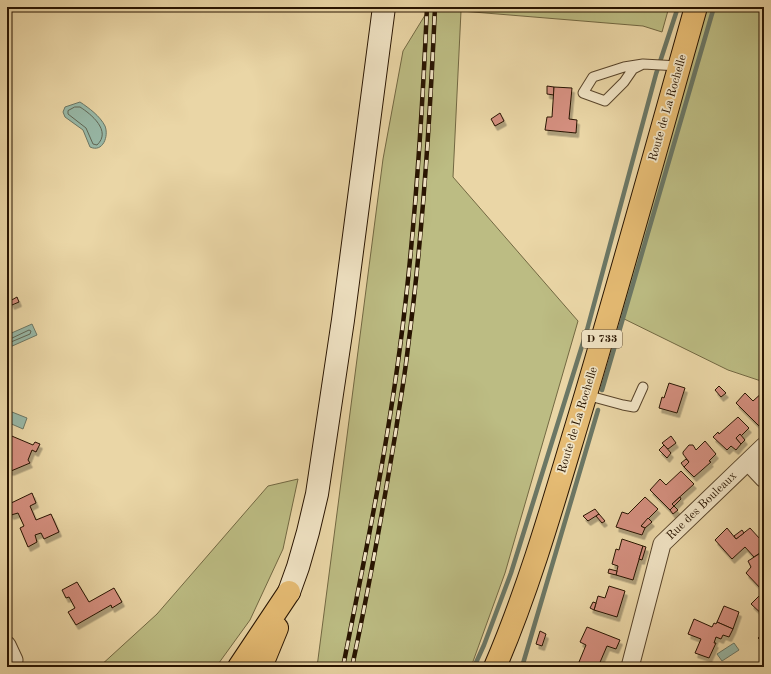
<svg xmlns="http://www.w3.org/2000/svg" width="771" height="674" viewBox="0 0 771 674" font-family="'Old Standard TT',serif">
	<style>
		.green { fill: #bcbc83; stroke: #726842 }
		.water { fill: #98b9a8; stroke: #6b7765 }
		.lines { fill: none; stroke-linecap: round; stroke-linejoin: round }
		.shore { stroke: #606654; stroke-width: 1 }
		.stream { stroke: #6b7765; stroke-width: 4.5 }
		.building { fill: #d48f7f; stroke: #281401; filter: url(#shadow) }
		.lane-casing { stroke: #58442a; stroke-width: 11 }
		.street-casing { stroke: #58442a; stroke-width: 19 }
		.secondary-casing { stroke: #281401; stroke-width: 24 }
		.primary-casing { stroke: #281401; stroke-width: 24 }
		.highway-casing { stroke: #281401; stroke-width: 24 }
		.lane { stroke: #f1e4c5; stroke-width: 9 }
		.street { stroke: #f1e4c5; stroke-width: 17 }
		.secondary { stroke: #f1e4c5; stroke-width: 22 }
		.primary { stroke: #e5bb73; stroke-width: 22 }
		.highway { stroke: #e5bb73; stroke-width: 22 }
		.rail-casing { stroke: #281401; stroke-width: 4.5 }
		.rail { stroke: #f1e4c5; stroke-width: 3; stroke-dasharray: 9; stroke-linecap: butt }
		.labels { text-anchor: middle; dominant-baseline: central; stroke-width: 3.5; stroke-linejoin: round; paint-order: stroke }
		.shield { fill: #f1e4c5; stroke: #64523c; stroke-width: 1 }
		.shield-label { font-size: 11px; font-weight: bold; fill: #281401 }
		.street-label { font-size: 12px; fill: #281401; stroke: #f1e4c5 }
	</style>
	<defs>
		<filter id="shadow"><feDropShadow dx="2.5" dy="4.5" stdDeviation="0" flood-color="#0004"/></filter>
	</defs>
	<rect width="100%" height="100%" fill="#ead6a6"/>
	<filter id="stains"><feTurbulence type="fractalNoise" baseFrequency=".005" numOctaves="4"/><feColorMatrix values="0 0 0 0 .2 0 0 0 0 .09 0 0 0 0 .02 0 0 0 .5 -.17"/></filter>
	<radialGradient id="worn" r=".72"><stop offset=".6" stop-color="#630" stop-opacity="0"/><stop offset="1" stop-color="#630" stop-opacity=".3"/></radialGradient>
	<g class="green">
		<polygon points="430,7 669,7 662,32 643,26 461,11 453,177 578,321 505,573 471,667 317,667 383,159 403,51"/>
		<polygon points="696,7 764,7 764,382 728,370 610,312"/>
		<polygon points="298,479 283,549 250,620 216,667 99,667 157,614 268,486"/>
	</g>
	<g class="water">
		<path d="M80,102c9,6 20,14 25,24 4,10 -2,27 -15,21l-7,-17 -18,-13 -2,-5 2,-5z"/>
		<polygon points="32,324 37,335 10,347 7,347 7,335"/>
		<polygon points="7,410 27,418 23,429 7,422"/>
		<polygon points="734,643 739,650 722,661 717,654"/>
	</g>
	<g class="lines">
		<g class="shore">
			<path d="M75,107h5c11,7 32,24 17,38l-4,-1 -7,-16 -18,-14v-3z"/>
			<polyline points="7,339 8,340 29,330 31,331 30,334 11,342 8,341 7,343"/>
		</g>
		<g class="stream">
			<polyline points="602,390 714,7"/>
			<polyline points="474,667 484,645 511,573 587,330 656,74 678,7"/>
			<polyline points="522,667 598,410"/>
		</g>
	</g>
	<g class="building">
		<polygon points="547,86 554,87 554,95 547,94"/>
		<polygon points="554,87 572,88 569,119 577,120 576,133 545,130 547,117 552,117"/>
		<polygon points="500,113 504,121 495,126 491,119"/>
		<polygon points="17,297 19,302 12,305 10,301"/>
		<polygon points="669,383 685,388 677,413 659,408 662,397 664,398"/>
		<polygon points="719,386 726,393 721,397 715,390"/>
		<polygon points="764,391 764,421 759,426 736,403 745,393 753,401"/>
		<polygon points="738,417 749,428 741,436 740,434 736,438 741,444 736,450 731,446 727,450 713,437 718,432 719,434"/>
		<polygon points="7,434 33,445 35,442 40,444 36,452 32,450 28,460 30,463 11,471 7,469"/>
		<polygon points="740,434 745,440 741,444 736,438"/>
		<polygon points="671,436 676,443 668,449 662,443"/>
		<polygon points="705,441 716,454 709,461 711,462 694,477 684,467 689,462 683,454 683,452 689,445 693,445 696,450"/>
		<polygon points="664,445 671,453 667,458 659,450"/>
		<polygon points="686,459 689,462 684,467 681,463"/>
		<polygon points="681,471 694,484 672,504 674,506 670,510 650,490 660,479 666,485"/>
		<polygon points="32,493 36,503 30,506 36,520 51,514 59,532 44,539 41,533 35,535 37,542 28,547 20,528 24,526 18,513 11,515 7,505"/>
		<polygon points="645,497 658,509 641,526 645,528 642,535 616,527 622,512 628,514"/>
		<polygon points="680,497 681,499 674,506 672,504"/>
		<polygon points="674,506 678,510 673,514 670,510"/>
		<polygon points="595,509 599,514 588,521 583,516"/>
		<polygon points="599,514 605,521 602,523 596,516"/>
		<polygon points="648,518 652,522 645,528 641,526"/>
		<polygon points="727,528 736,539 750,528 760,539 764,536 764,550 754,557 745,547 732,559 715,540"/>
		<polygon points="742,530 744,533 736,539 734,536"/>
		<polygon points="622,539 643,546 633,580 616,575 618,566 612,564 616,549 619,550"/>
		<polygon points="643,546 646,547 642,560 639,559"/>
		<polygon points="762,552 764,554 764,560 762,561 764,563 764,588 762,590 746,573 751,567 748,561"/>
		<polygon points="609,569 617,571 616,575 608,573"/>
		<polygon points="77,582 89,602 114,588 122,602 112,608 111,605 76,625 68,612 75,608 69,597 66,598 62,590"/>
		<polygon points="609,586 625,591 617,617 594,610 598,596 605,598"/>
		<polygon points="764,591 764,616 751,604"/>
		<polygon points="593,602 596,603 594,610 590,608"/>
		<polygon points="724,606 739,612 733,629 717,622"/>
		<polygon points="694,619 712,627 714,623 716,624 717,622 733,629 729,637 723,635 721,639 716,637 714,643 716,643 709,658 695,653 701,639 688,634"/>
		<polygon points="587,627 620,640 616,649 607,646 598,667 590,667 579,662 586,645 580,642"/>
		<polygon points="540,631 546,634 542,646 536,644"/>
		<polygon points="764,633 764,644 758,638"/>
	</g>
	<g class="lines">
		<defs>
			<g id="lane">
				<polyline points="643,64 624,67 593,77 583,93 605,101 624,82 633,69 643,64 679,66"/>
				<polyline points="586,395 623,405 634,407 643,387"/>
			</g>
			<g id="street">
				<polyline points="748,462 764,479"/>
				<polyline points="7,645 14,660 7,660"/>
				<polyline points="630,667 662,544 764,446"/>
			</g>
			<polyline id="secondary" points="289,592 298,567 308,532 317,494 343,320 384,7"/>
			<path id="primary" d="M495,667c32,-74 56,-156 79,-233 43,-142 82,-285 122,-427"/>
			<g id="highway">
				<polyline points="239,667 289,592"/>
				<polyline points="261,667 277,628"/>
			</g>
		</defs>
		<use href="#lane" class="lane-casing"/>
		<use href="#street" class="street-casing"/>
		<use href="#secondary" class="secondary-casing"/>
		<use href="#primary" class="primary-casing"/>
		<use href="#highway" class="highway-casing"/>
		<use href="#lane" class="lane"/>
		<use href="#street" class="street"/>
		<use href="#secondary" class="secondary"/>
		<use href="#primary" class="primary"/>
		<use href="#highway" class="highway"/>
		<defs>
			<g id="rail">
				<path d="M343,667c21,-106 43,-212 57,-320 15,-112 22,-226 27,-340"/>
				<path d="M352,667c17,-79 31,-158 44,-237 4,-28 9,-55 12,-83 15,-113 22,-226 27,-340"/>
			</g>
		</defs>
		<use href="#rail" class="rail-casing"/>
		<use href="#rail" class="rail"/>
	</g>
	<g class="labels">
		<rect class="shield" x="582" y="330" width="40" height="18" rx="3"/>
		<g class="shield-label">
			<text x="602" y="339">D 733</text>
		</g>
		<g class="street-label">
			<text transform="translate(668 108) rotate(-74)">Route de La Rochelle</text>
			<text transform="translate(578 420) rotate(-73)">Route de La Rochelle</text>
			<text transform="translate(702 506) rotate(-44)">Rue des Bouleaux</text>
		</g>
	</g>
	<rect width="771" height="674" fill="none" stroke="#ead6a6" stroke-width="24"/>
	<rect x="8" y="8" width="755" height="658" fill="none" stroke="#281401" stroke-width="2"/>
	<rect x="12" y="12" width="747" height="650" fill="none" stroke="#281401"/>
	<rect width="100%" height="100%" filter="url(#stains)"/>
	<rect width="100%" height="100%" fill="url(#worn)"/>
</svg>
